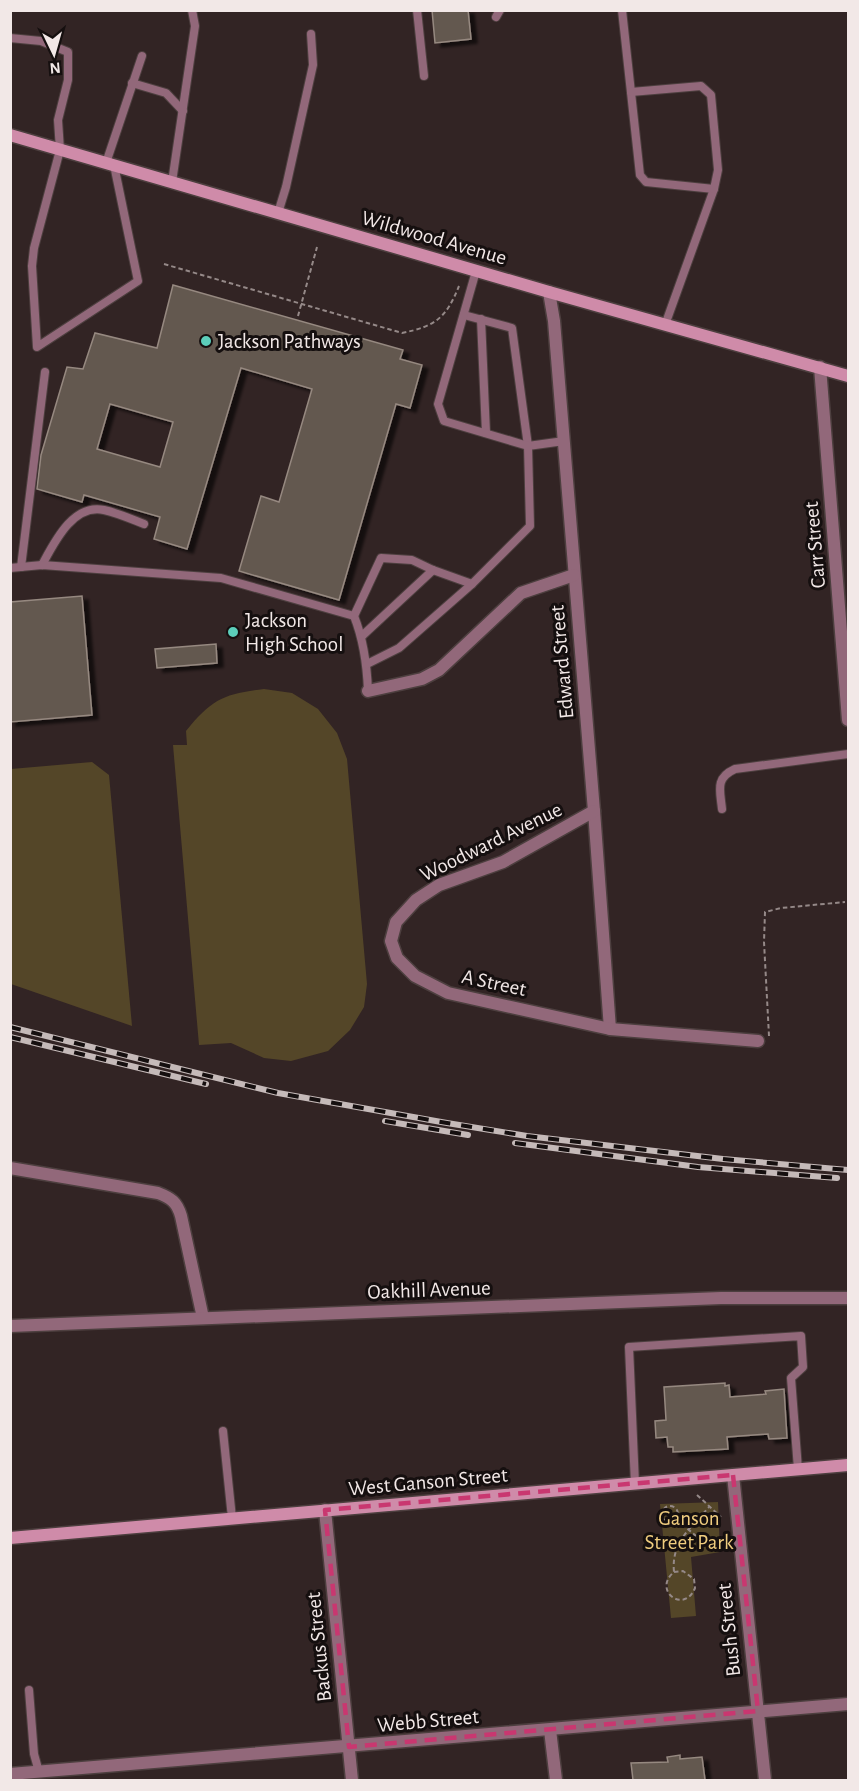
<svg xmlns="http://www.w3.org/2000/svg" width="859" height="1791" viewBox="0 0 859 1791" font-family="'Alegreya Sans',sans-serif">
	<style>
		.park { fill: #544628 }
		.building { fill: #645850; stroke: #968980; stroke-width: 1.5; fill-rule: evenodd; filter: url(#shadow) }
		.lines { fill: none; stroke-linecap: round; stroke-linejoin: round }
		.lane-casing { stroke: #4d3f3f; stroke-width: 10 }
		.street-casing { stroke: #4d3f3f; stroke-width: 15 }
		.secondary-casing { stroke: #4d3f3f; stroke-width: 15 }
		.path { stroke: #958988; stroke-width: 2; stroke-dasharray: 4.5 3; stroke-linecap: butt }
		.lane { stroke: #92687a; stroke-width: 8 }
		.street { stroke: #92687a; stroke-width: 12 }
		.secondary { stroke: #cf8ba9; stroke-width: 12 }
		.rail-casing { stroke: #c5bab9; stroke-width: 6 }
		.rail { stroke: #150f0f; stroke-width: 4; stroke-dasharray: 11; stroke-linecap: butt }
		.marked { fill: none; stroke: #c93770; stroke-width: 4.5; stroke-dasharray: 12 8; stroke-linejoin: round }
		.poi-dot { fill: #5cceba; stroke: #150f0f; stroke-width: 2 }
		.labels { text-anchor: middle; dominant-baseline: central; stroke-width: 6; stroke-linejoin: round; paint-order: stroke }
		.street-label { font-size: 21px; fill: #f2e8e7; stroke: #150f0f }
		.poi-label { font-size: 21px; fill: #f2e8e7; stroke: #150f0f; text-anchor: start }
		.park-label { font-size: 21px; fill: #f0cd7f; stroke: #150f0f }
	</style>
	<defs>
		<filter id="shadow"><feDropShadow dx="6" dy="4" stdDeviation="1.5" flood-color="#0009"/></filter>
	</defs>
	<rect width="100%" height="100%" fill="#322424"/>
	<g class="park">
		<path d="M264,689l28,4 26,16 19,24 10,26 20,225 -3,23 -14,23 -22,21 -37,10 -27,-3 -33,-15 -32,2 -26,-300h14l-1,-14c26,-32 38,-37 78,-42z"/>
		<polygon points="92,762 109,775 132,1026 11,984 11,769"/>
		<polygon points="718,1502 720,1552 691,1557 696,1616 671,1618 660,1504"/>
	</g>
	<g class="building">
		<polygon points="432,10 468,10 471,39 435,43"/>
		<path d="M173,285l230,65 -3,9 22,6 -12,43 -14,-4 -57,196 -100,-29 22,-75 18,6 33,-113 -71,-21 -54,181 -33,-10 6,-22 -76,-22 -2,7 -45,-13 4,-34 26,-88 16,2 12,-36 62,15zM110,404l63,18 -13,45 -63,-18z"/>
		<polygon points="82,596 92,715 10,722 10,602"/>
		<polygon points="216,644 217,663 157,668 155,649"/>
		<polygon points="725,1383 725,1386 729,1385 730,1397 766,1394 765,1391 784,1389 787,1438 769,1439 768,1434 727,1437 728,1449 673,1452 673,1447 668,1447 667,1437 656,1438 655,1421 666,1420 664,1387"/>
		<polygon points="680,1755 680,1759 702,1757 705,1780 633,1780 631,1763 668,1762 667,1757"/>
	</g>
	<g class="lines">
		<defs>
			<g id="lane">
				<polyline points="417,10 424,76"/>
				<polyline points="622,10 640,175 646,182 714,189 665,325"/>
				<polyline points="496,17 500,10"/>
				<polyline points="10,38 41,41 68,52 68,80 58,120 60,150 34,248 32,266 37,347 138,281 114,165"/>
				<polyline points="132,83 166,93 183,111"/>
				<polyline points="631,92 701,86 711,95 718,170 714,189"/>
				<polyline points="106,163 142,56"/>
				<polyline points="172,182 195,26 192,10"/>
				<polyline points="278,213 286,187 313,65 311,34"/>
				<polyline points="464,315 512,328 528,446 564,441"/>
				<polyline points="481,319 486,433"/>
				<path d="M42,565c12,-22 31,-62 62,-55 14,3 27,9 40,14"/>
				<polyline points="21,567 45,372"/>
				<path d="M10,568l32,-3 179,13 133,38c10,25 13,49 14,75"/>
				<polyline points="354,616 381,558 412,560 433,570 472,584"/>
				<polyline points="362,636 433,570"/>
				<polyline points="367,664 399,648 472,584 530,526 528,446 444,421 438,404 476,271"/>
				<path d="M722,809c-2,-19 -7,-31 13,-40l113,-15"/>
				<polyline points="223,1431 232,1518"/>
				<polyline points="635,1484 629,1347 801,1336 803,1367 791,1378 798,1469"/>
				<polyline points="29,1690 34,1754 39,1772"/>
			</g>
			<g id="street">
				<polyline points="549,292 554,321 594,811 610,1029"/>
				<polyline points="820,367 848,720"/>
				<polyline points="368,691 422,679 439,670 521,593 574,575"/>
				<polyline points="594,811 503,862 439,885 416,900 396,922 391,941 397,958 415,976 448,993 610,1029 758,1041"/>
				<path d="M10,1168l148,25c13,5 19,9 23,23l22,102"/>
				<polyline points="10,1326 721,1298 848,1298"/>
				<polyline points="733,1475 765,1780"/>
				<polyline points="325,1510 352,1780"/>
				<polyline points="550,1730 556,1780"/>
				<polyline points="10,1774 848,1704"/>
			</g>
			<g id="secondary">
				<polyline points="10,135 549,292 848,376"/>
				<polyline points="10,1538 848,1465"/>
			</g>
		</defs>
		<use href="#lane" class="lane-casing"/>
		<use href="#street" class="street-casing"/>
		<use href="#secondary" class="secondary-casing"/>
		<g class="path">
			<path d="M164,264l238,69c34,-7 44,-15 57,-47"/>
			<polyline points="298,316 317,247"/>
			<polyline points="769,1036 764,942 765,912 781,908 845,902"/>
			<polyline points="697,1495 721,1517"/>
			<circle cx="670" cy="1514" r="8"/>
			<polyline points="676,1519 696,1536"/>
			<path d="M674,1572l9,-1 11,8 1,9c-11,27 -43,2 -21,-16 -3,-30 17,-44 35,-65"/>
		</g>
		<use href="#lane" class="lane"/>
		<use href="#street" class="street"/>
		<use href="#secondary" class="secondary"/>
		<defs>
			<g id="rail">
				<polyline points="10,1027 278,1093 447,1123 527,1136 723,1159 848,1170"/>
				<polyline points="10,1037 206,1084"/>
				<polyline points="385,1121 468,1135"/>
				<polyline points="515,1143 698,1167 837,1178"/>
			</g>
		</defs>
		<use href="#rail" class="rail-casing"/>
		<use href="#rail" class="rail"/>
	</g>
	<path class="marked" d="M733,1475l25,236 -409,36 -24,-237z"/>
	<g class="poi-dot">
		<circle cx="206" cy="341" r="6"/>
		<circle cx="233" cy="632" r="6"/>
	</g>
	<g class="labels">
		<g class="street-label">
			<text transform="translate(434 238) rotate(16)">Wildwood Avenue</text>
			<text transform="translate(815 545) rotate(-95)">Carr Street</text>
			<text transform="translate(562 662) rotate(-95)">Edward Street</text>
			<text transform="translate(491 842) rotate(-26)">Woodward Avenue</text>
			<text transform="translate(494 983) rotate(12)">A Street</text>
			<text transform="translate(429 1290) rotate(-2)">Oakhill Avenue</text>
			<text transform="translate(428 1482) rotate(-5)">West Ganson Street</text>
			<text transform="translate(729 1630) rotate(-96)">Bush Street</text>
			<text transform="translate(319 1647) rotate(-96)">Backus Street</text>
			<text transform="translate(428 1721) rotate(-5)">Webb Street</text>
		</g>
		<g class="poi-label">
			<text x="218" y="341">Jackson Pathways</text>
			<text x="245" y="620">Jackson<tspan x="245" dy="24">High School</tspan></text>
		</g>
		<g class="park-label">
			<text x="689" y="1518">Ganson<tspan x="689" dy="24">Street Park</tspan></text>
		</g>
	</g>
	<rect width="859" height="1791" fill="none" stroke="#f2e8e7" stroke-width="24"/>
	<g transform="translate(54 54) rotate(175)" stroke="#150f0f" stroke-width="4.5" paint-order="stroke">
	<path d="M0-4.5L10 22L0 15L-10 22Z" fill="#f2e8e7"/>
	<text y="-9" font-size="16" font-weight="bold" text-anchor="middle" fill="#f2e8e7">N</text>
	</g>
</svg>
